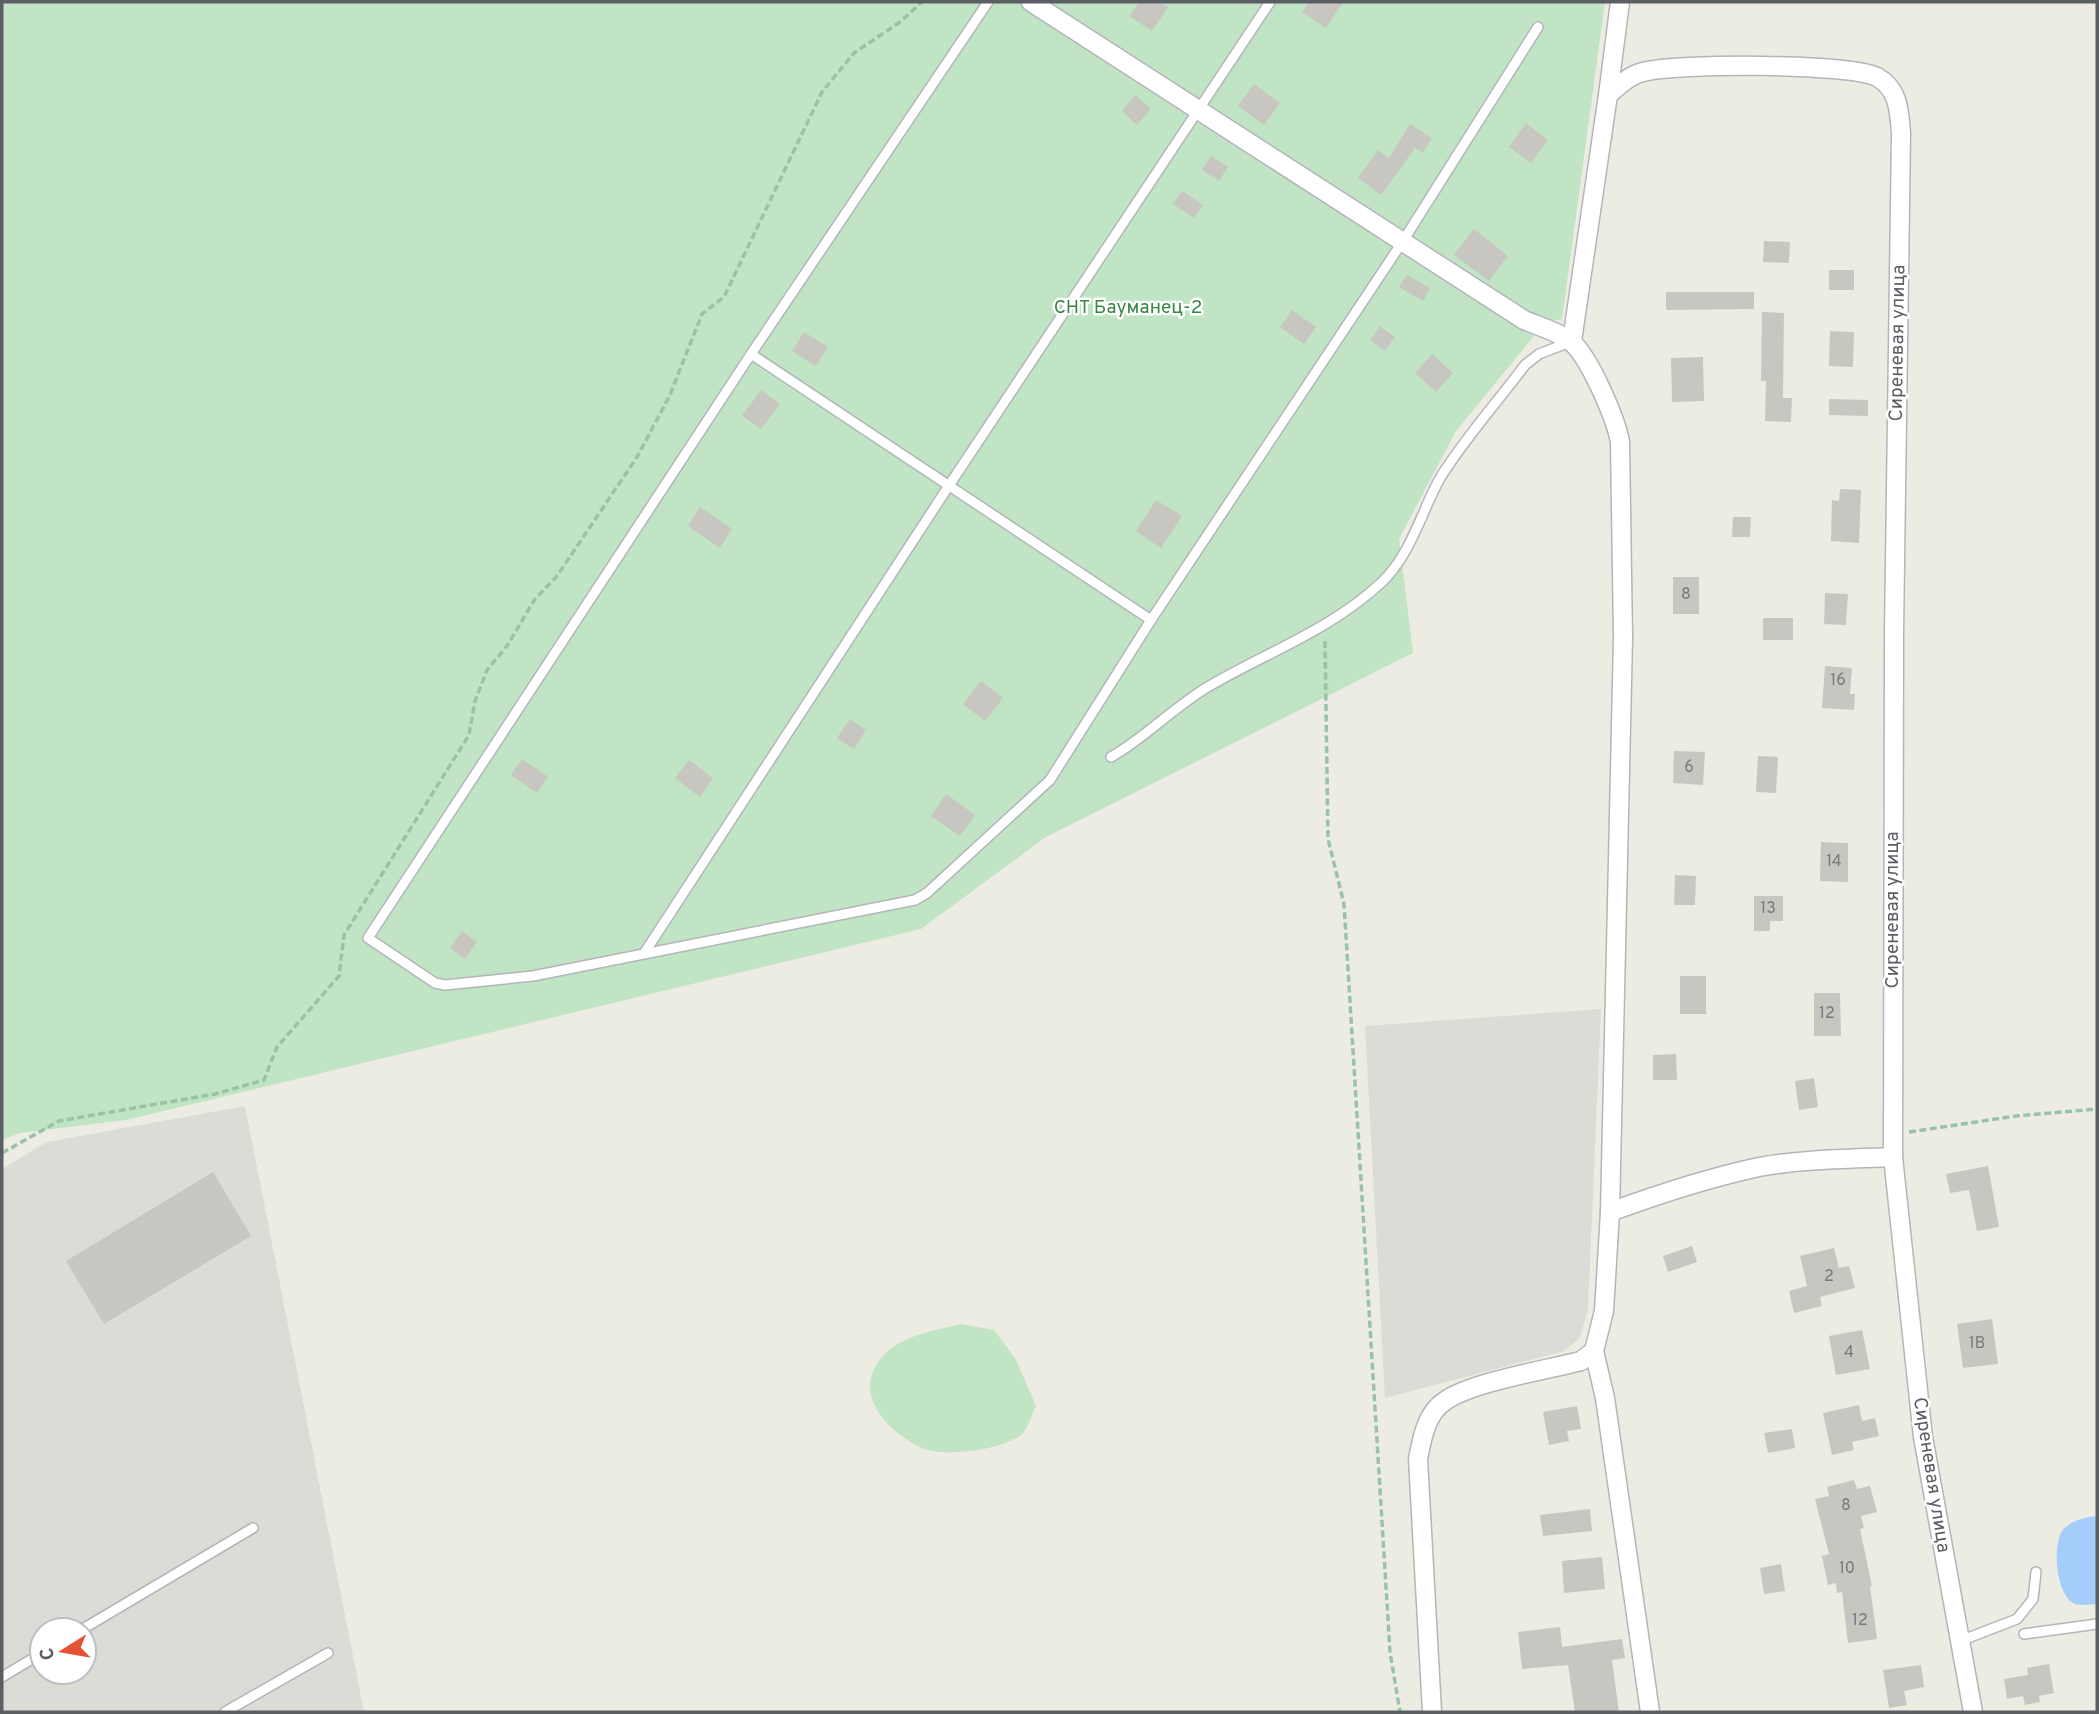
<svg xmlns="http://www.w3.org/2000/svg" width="2099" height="1714" viewBox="0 0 2099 1714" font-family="Overpass,sans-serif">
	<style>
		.industrial { fill: #dcdbd5; fill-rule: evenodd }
		.green { fill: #c0e4c4 }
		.water { fill: #a5cdfc }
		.building { fill: #c8c6c0 }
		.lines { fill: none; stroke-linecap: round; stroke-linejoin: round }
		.service-casing { stroke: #b4b5ba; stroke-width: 12 }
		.minor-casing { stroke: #b4b5ba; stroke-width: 21 }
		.path { stroke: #98c3a9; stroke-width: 3.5; stroke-dasharray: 7 3.5; stroke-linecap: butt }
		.service { stroke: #fff; stroke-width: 9 }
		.minor { stroke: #fff; stroke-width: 18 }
		.labels { text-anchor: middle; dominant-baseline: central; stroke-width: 5; stroke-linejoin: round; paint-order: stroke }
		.number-label { font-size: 16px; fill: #76787a }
		.park-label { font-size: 19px; fill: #388544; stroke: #fff }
		.street-label { font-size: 19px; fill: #5b5e63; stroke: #fff }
	</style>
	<rect width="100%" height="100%" fill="#edece3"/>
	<g class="industrial">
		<polygon points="1601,1009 1588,1309 1580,1338 1564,1351 1385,1398 1365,1026"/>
		<path d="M245,1106l119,606h-362v-543l45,-27zM42,1630h42v42h-42z"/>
	</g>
	<g class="green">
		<polygon points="2,2 1605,2 1562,319 1522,326 1534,336 1456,431 1399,539 1413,653 1046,837 921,929 126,1120 20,1133 2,1140"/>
		<path d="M962,1324l32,6 21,28 21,48c-4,9 -8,23 -15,29 -19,15 -77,23 -99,13 -35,-17 -72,-54 -39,-92 18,-21 54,-26 79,-32z"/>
	</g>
	<path class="water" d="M2097,1516v88c-6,0 -16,2 -22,0 -19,-8 -23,-57 -13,-73 7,-10 24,-14 35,-15z"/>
	<g class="building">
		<polygon points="1139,2 1160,2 1168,7 1152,31 1129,16"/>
		<polygon points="1309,2 1343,2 1326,28 1302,12"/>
		<polygon points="1254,84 1280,103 1264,125 1238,106"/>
		<polygon points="1135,95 1151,109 1137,125 1122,111"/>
		<polygon points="1526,123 1548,140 1531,163 1509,147"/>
		<polygon points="1410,124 1432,138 1423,153 1415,148 1381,195 1358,178 1378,150 1389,158"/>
		<polygon points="1211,156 1228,167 1219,181 1202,170"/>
		<polygon points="1182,191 1203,205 1194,218 1173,204"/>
		<polygon points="1474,229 1508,256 1489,281 1454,255"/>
		<polygon points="1764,241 1790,242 1789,263 1763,262"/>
		<rect x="1829" y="270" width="25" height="20"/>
		<polygon points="1407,275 1430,288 1423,301 1399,287"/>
		<polygon points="1666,292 1754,292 1754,309 1666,310"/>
		<polygon points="1292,310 1316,327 1304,344 1280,327"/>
		<polygon points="1762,312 1784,313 1783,398 1792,398 1791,422 1765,421 1766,381 1761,381"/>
		<polygon points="1380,326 1395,337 1385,351 1370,340"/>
		<polygon points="1830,331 1854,332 1853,367 1829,366"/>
		<polygon points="804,332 828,347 816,366 792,351"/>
		<polygon points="1432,354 1453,373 1436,392 1415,373"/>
		<polygon points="1703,357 1704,401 1672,402 1671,358"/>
		<polygon points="761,390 780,404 761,429 742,416"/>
		<polygon points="1829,399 1868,400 1868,416 1829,415"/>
		<polygon points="1840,489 1861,490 1859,543 1831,541 1832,500 1839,501"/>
		<polygon points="1156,500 1182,516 1161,548 1136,531"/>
		<polygon points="700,507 732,529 720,548 688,526"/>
		<polygon points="1733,517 1751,517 1750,537 1732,537"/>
		<rect x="1673" y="577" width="26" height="37"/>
		<polygon points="1825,593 1848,594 1846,625 1824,624"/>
		<rect x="1763" y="618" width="30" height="22"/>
		<polygon points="1825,666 1852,668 1850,694 1855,694 1854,710 1822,708"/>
		<polygon points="981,681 1003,698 985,721 963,704"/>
		<polygon points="850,719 866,730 854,749 837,738"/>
		<polygon points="1674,751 1705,752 1703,785 1673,783"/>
		<polygon points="1758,756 1778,757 1776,793 1756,792"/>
		<polygon points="522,759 548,777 537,793 511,775"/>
		<polygon points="689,760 713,778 700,797 675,778"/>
		<polygon points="946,794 975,815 960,836 931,816"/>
		<polygon points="1821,842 1848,843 1848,882 1820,881"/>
		<polygon points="1675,875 1696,876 1695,905 1674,905"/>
		<polygon points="1754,896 1783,896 1783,921 1770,921 1770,931 1754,931"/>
		<polygon points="462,931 477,942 465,959 450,948"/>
		<rect x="1680" y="976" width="26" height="38"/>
		<polygon points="1814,993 1840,993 1841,1036 1814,1036"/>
		<polygon points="1676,1054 1677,1080 1653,1080 1653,1055"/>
		<polygon points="1814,1078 1818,1107 1799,1110 1795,1081"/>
		<polygon points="1988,1166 1999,1227 1977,1231 1969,1190 1950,1193 1946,1174"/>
		<polygon points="213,1172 251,1236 104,1324 66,1261"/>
		<polygon points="1692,1246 1697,1262 1668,1272 1663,1256"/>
		<polygon points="1834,1248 1839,1268 1849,1266 1855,1288 1820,1297 1822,1306 1794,1313 1789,1291 1807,1286 1800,1256"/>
		<polygon points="1992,1319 1998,1364 1963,1368 1957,1324"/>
		<polygon points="1862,1330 1870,1369 1836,1375 1829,1336"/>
		<polygon points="1859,1405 1862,1421 1875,1418 1879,1436 1852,1442 1854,1450 1832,1455 1823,1413"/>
		<polygon points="1577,1406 1581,1429 1567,1431 1569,1441 1549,1445 1543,1412"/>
		<polygon points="1792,1429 1795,1448 1768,1453 1764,1433"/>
		<polygon points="1854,1480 1857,1489 1870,1486 1877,1512 1861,1516 1864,1528 1860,1529 1872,1586 1870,1586 1877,1639 1848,1643 1842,1592 1837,1593 1836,1583 1828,1585 1822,1556 1829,1554 1815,1499 1829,1496 1827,1487"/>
		<polygon points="1590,1509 1592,1531 1543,1536 1540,1515"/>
		<polygon points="1602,1557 1605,1589 1564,1593 1562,1561"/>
		<polygon points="1781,1564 1785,1591 1764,1594 1760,1568"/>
		<polygon points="1560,1627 1562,1647 1622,1639 1625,1658 1612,1660 1619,1712 1575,1712 1568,1665 1522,1669 1518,1632"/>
		<polygon points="2049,1664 2054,1693 2039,1696 2040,1702 2025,1705 2023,1696 2007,1699 2004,1679 2028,1675 2027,1668"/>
		<polygon points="1921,1665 1924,1687 1904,1691 1907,1705 1889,1708 1883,1670"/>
	</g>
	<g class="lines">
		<defs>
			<g id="service">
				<polyline points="988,2 751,354 368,938 435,983 445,985 533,976 915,900 927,893 1050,780 1151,620 1403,241 1538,27"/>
				<polyline points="751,354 1151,620"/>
				<path d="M1111,757c32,-18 61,-48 95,-69 59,-35 125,-58 176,-106 29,-28 39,-69 57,-102 21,-36 60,-80 86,-115l14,-11 31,-12"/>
				<polyline points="645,952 948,487 1270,2"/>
				<polyline points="81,1630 253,1528"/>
				<polyline points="2024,1634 2097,1624"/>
				<polyline points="1960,1641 2017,1619 2033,1599 2036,1572"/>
				<polyline points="2,1677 42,1653"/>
				<polyline points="225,1712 328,1653"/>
			</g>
			<g id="minor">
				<path d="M1031,2l493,318c14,6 32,11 45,20 19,13 47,79 51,102l3,196 -13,574 -6,99 -10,40 -13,10c-35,9 -109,21 -136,40 -19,12 -23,38 -27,58l14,253"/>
				<polyline points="1608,95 1620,2"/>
				<path d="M1572,341l36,-246c10,-9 22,-20 35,-23 32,-9 207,-9 234,5 22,12 22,34 24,56l-7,500 -1,524 30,280 50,275"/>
				<path d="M1610,1212c49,-18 98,-34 149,-45 44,-8 90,-8 134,-10"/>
				<polyline points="1594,1351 1605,1398 1650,1712"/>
			</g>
		</defs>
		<use href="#service" class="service-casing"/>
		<use href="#minor" class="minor-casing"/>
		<g class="path">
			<polyline points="1325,641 1328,839 1344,904 1390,1652 1400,1712"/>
			<polyline points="1909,1132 2016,1116 2097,1109"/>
			<polyline points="2,1153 59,1121 215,1094 264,1080 277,1047 339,976 344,935 469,735 475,701 487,670 507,646 535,599 557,576 637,457 670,395 702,314 724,297 822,92 854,53 900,22 922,2"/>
		</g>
		<use href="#service" class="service"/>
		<use href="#minor" class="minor"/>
	</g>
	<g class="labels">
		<g class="number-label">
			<text x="1686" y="595">8</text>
			<text x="1838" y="681">16</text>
			<text x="1689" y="768">6</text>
			<text x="1834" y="862">14</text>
			<text x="1768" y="909">13</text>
			<text x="1827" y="1014">12</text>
			<text x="1829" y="1277">2</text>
			<text x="1977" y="1344">1В</text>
			<text x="1849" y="1353">4</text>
			<text x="1846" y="1506">8</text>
			<text x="1847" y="1569">10</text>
			<text x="1860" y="1621">12</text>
		</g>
		<g class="park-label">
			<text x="1128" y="308">СНТ Бауманец-2</text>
		</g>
		<g class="street-label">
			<text transform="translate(1898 343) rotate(-89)">Сиреневая улица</text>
			<text transform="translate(1893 910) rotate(-90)">Сиреневая улица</text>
			<text transform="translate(1931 1475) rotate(81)">Сиреневая улица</text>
		</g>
	</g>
	<rect width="2099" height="1714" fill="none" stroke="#5b5e63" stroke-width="7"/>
	<g transform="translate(63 1651) rotate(259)"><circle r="33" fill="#ffffff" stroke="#bdbfc1" stroke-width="2"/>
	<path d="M0-5L12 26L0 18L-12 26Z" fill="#e35334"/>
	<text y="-10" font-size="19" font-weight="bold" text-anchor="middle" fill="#5b5e63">С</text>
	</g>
</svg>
